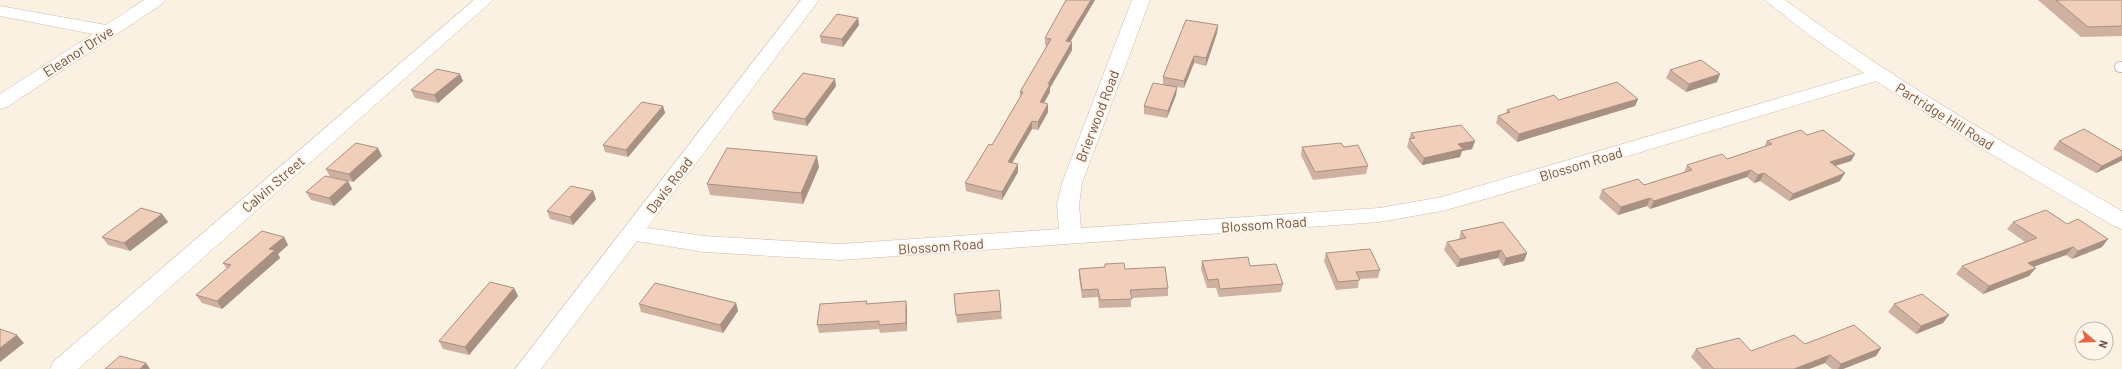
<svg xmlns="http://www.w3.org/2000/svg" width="2122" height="369" viewBox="0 0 2122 369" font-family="Barlow,sans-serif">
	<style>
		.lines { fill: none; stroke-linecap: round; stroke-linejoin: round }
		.lane-casing { stroke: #cebaac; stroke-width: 12 }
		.street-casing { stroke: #cebaac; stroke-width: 1 }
		.lane { stroke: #fff; stroke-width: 10 }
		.street { fill: #fff; fill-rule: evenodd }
		.wall { fill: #ceb1a0 }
		.shaded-wall { fill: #a89082 }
		.building { fill: #f0ceba; stroke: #a89082 }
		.labels { text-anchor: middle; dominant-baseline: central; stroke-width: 3.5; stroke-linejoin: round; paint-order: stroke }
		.street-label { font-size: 14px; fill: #725649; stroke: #fff5e8 }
	</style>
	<rect width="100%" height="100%" fill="#fbf1e2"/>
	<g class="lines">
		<defs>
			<polyline id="lane" points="2120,67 2122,67"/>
			<g id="street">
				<polygon points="144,0 165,0 162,4 7,107 0,109 0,94 93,34 0,16 0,6 106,25"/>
				<polygon points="474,0 493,0 78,369 50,369 53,362"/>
				<path d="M801,0h18l-172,228 57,8 136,8 219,-15 -2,-24 5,-22 70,-183h18l-68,183 -3,22 2,23 298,-20 63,-11 422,-124 -55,-38 -44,-35h20c107,79 222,145 337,211v18l-8,-3 -133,-78 -105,-67 -377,114 -57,16 -63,11 -539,38 -136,-8 -67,-11 -96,128h-26z"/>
			</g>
		</defs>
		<use href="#lane" class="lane-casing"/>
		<use href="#street" class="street-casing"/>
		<use href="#lane" class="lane"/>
		<use href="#street" class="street"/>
	</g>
	<g class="wall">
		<polygon points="1095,0 1070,42 1072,50 1050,88 1050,92 1044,103 1048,112 1038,130 1032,129 1012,163 1018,164 1018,172 1002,200 966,191 965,183 992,145 1020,97 1020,92 1047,46 1045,45 1045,38"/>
		<polygon points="2038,0 2122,0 2122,36 2081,37"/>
		<polygon points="858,18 859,25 843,47 821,43 820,36"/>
		<polygon points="1218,25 1217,33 1206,66 1194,63 1184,88 1177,87 1176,95 1167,118 1144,114 1144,106 1163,85 1163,77"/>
		<polygon points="1670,70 1717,82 1686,92 1666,78"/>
		<polygon points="463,81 438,103 415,98 411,90"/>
		<polygon points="836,86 807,126 774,120 772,112"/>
		<polygon points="1638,99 1635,106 1517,142 1496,123 1498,116 1506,113 1507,110 1559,100"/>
		<polygon points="663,106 665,113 628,157 605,152 603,145"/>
		<polygon points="1411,133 1475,141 1472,149 1462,151 1460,157 1422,165 1407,147"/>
		<polygon points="1807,135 1855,154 1851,161 1835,166 1840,181 1789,201 1760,181 1754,183 1747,177 1650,209 1647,206 1618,215 1599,198 1602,190 1644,185 1684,172 1687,165 1727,159 1764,147 1767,141"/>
		<polygon points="2059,141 2122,151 2122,160 2121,161 2096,173 2053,149"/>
		<polygon points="1302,147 1344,147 1368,166 1366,174 1313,180 1301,155"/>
		<polygon points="382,156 353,182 330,177 326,169"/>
		<polygon points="819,167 803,204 710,195 707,184"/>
		<polygon points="348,181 352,189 334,206 311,200 306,192"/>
		<polygon points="593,191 596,199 573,225 550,219 547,211"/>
		<polygon points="162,214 168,222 130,251 108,245 102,237"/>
		<polygon points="2013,222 2102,247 2072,259 2066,255 2033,267 2029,276 1983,294 1956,274 1962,266 2025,242 2007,229"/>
		<polygon points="1461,231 1527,253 1524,261 1503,266 1498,258 1457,267 1444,250 1447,242 1459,239"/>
		<polygon points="284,237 288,245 278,254 280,258 222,309 202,303 196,295 227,269 223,263"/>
		<polygon points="1326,253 1380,270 1378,278 1359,279 1358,288 1336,290 1324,261"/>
		<polygon points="1202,261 1250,266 1283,284 1281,292 1219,297 1216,288 1207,288 1201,269"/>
		<polygon points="1105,264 1125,269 1168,288 1168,296 1131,298 1131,307 1099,308 1098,297 1082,298 1079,277 1079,269 1105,268"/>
		<polygon points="514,288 518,296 469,355 443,349 439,341"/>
		<polygon points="954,294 1001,311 1002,319 957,323"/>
		<polygon points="736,303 738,311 723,333 641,312 639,304"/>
		<polygon points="867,304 907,309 907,331 880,333 879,329 819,333 817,325"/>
		<polygon points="1894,304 1949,315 1943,323 1916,334 1888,312"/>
		<polygon points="1805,344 1881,348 1876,356 1843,369 1832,369 1825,363 1809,369 1702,369 1691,357 1696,349 1751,351"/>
	</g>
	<g class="shaded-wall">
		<polygon points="1091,0 1095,0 1066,49 1066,41"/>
		<polygon points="858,18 859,25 843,47 842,39"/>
		<polygon points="1218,25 1217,33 1206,66 1206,58"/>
		<polygon points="1072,42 1072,50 1050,88 1050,92 1040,110 1040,102 1048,84"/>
		<polygon points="1194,56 1194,63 1184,88 1184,81"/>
		<polygon points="460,74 463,81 438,103 434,95"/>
		<polygon points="1720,74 1717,82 1686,92 1689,84"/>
		<polygon points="835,79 836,86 807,126 805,119"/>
		<polygon points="1177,87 1176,95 1167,118 1168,111"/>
		<polygon points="1638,99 1635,106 1517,142 1519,134"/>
		<polygon points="1048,104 1048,112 1038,130 1038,122"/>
		<polygon points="663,106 665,113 628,157 626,150"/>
		<polygon points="1032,121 1032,129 1008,170 1008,162"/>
		<polygon points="1475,141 1472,149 1462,151 1460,157 1422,165 1424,158 1458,144"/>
		<polygon points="378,148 382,156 353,182 349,174"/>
		<polygon points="1855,154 1851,161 1825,169 1830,162"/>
		<polygon points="817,156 819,167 803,204 801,193"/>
		<polygon points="2122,156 2122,160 2121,161 2096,173 2102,166"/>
		<polygon points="1018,164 1018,172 1002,200 1002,192"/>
		<polygon points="1751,170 1747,177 1650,209 1654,201"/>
		<polygon points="1764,173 1760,181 1754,183 1758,175"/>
		<polygon points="1845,173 1840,181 1789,201 1793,194"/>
		<polygon points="348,181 352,189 334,206 329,198"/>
		<polygon points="593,191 596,199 573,225 570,217"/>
		<polygon points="1650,198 1647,206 1618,215 1621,207"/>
		<polygon points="162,214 168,222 130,251 124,243"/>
		<polygon points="284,237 288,245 278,254 280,258 222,309 217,301 269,249"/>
		<polygon points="2108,239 2102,247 2072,259 2078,251"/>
		<polygon points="2073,247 2066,255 2022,271 2028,263"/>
		<polygon points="1501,250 1498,258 1457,267 1460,259"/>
		<polygon points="1527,253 1524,261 1503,266 1506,258"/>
		<polygon points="2036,268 2029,276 1983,294 1989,286"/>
		<polygon points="514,288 518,296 469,355 465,347"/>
		<polygon points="906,301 907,309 907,331 906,323"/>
		<polygon points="736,303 738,311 723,333 720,325"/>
		<polygon points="1949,315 1943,323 1916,334 1921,326"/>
		<polygon points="17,335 24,343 0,362 0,348"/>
		<polygon points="1881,348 1876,356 1843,369 1838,369 1841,364"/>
		<polygon points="1830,355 1825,363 1809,369 1794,369"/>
		<polygon points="146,363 150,369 140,369"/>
	</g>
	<g class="building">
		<polygon points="1066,0 1091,0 1066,41 1072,42 1048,84 1050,84 1040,102 1048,104 1038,122 1032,121 1008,162 1018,164 1002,192 965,183 989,144 992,145 1023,92 1020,92 1051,39 1045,38"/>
		<polygon points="2056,0 2122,0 2122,26 2088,27"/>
		<polygon points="837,14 858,18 842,39 820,36"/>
		<polygon points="1186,20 1218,25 1206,58 1194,56 1184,81 1163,77"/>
		<polygon points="1701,60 1720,74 1689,84 1670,70"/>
		<polygon points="437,69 460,74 434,95 411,90"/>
		<polygon points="803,73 835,79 805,119 772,112"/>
		<polygon points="1617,82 1638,99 1519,134 1498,116 1510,112 1507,110 1554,95 1559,100"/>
		<polygon points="1153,83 1177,87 1168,111 1144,106"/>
		<polygon points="642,102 663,106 626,150 603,145"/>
		<polygon points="1461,125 1475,141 1458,144 1463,149 1424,158 1409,139 1415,138 1411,133"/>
		<polygon points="2084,129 2122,151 2122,156 2102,166 2059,141"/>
		<polygon points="1801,130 1807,135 1823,130 1855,154 1830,162 1845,173 1793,194 1764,173 1758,175 1751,170 1654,201 1650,198 1621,207 1602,190 1638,179 1644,185 1692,170 1687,165 1722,154 1727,159 1772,144 1767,141"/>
		<polygon points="356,143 378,148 349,174 326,169"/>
		<polygon points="1341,143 1344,147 1358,145 1368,166 1315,172 1302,147"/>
		<polygon points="727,148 817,156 801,193 707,184"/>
		<polygon points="325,176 348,181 329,198 306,192"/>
		<polygon points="571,186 593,191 570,217 547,211"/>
		<polygon points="141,208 162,214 124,243 102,237"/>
		<polygon points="2046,210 2067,224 2078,219 2108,239 2078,251 2073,247 2028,263 2036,268 1989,286 1962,266 2037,238 2013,222"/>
		<polygon points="1503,222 1527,253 1506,258 1501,250 1460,259 1447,242 1466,238 1461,231"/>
		<polygon points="262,231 284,237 269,249 275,250 217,301 196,295 231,265 223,263"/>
		<polygon points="1370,249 1380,270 1356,272 1360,280 1338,282 1326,253"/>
		<polygon points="1248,257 1250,266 1276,264 1283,284 1220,289 1218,279 1208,280 1202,261"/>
		<polygon points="1124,263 1125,269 1165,267 1168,288 1130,290 1132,299 1100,300 1098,289 1082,290 1079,269 1105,267 1105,264"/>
		<polygon points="490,282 514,288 465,347 439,341"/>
		<polygon points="655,283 736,303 720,325 639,304"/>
		<polygon points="999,290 1001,311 956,315 954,294"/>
		<polygon points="1922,294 1949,315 1921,326 1894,304"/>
		<polygon points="867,301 866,304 906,301 906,323 879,325 879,321 817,325 820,304"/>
		<polygon points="1854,325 1881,348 1841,364 1830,355 1794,369 1714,369 1696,349 1739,338 1751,351 1794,335 1805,344"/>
		<polygon points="0,329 17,335 0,348"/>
		<polygon points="120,356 146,363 140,369 105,369"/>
	</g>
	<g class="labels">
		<g class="street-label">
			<text transform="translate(78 51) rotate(-33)">Eleanor Drive</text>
			<text transform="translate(1097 116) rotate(-69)">Brierwood Road</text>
			<text transform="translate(1945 116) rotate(32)">Partridge Hill Road</text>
			<text transform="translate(1581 164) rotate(-17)">Blossom Road</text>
			<text transform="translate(273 184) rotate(-41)">Calvin Street</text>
			<text transform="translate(669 185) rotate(-53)">Davis Road</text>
			<text transform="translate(1264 224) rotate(-4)">Blossom Road</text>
			<text transform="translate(941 246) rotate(-4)">Blossom Road</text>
		</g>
	</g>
	<g transform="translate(2094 341) rotate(109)"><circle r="19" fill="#fff5e8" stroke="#c7b5a8"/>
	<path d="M0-3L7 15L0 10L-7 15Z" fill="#e36649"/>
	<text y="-6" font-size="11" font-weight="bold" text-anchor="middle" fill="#725649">N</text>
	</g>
</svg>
